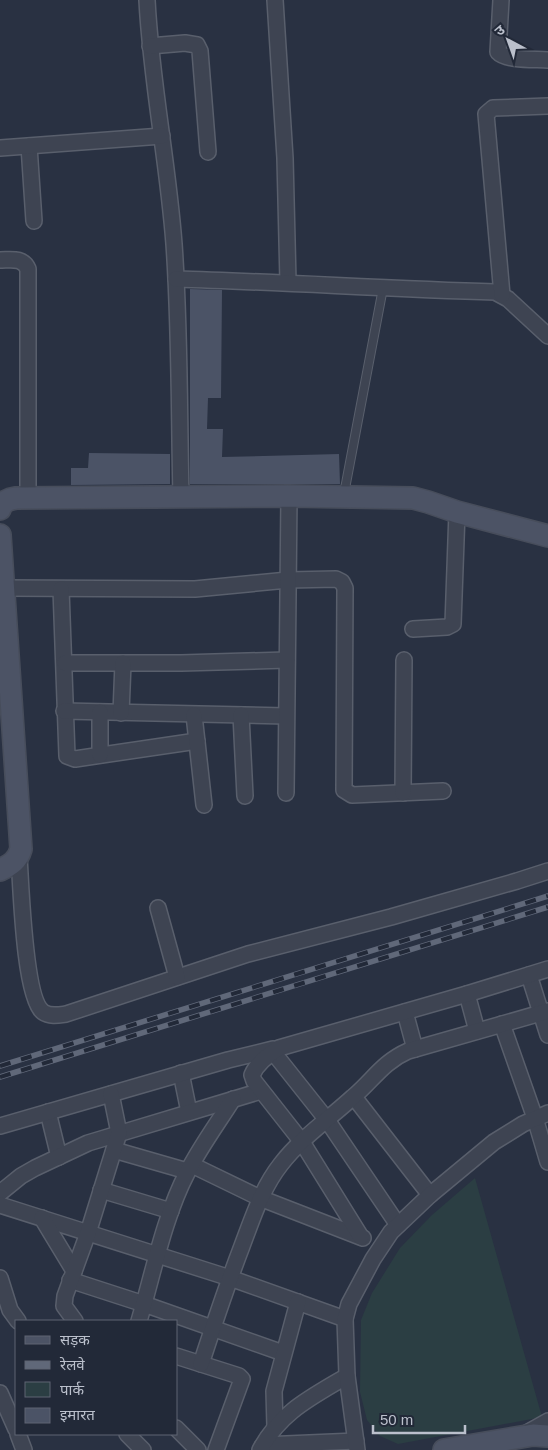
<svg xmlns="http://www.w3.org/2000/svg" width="548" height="1450" viewBox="0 0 548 1450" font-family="Arial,'Noto Sans Devanagari',sans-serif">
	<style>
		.green { fill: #2b3e43 }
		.building { fill: #4b5366 }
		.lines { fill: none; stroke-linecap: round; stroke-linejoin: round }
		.lane-casing { stroke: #595f6c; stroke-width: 10 }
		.street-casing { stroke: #595f6c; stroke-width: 18 }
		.secondary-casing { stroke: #474d5b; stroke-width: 24 }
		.lane { stroke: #3e4452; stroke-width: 8 }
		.street { stroke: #3e4452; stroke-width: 15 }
		.secondary { stroke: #4c5365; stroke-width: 21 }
		.rail-casing { stroke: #606879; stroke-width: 5.5 }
		.rail { stroke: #222938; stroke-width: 4; stroke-dasharray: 11; stroke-linecap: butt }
	</style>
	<rect width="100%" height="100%" fill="#293142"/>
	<polygon class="green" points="475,1178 542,1417 398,1444 380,1436 367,1420 360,1392 361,1320 372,1293 400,1248 432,1215"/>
	<g class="building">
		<polygon points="190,289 222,290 221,398 208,398 207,429 223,429 222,457 339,454 340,484 190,484"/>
		<polygon points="89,453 170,454 170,484 71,485 71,468 88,468"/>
	</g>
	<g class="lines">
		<defs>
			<polyline id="lane" points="344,494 383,288"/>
			<g id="street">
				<path d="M147,0c4,82 21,162 27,244 6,84 5,169 7,253"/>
				<polyline points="275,0 285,158 288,282"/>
				<path d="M501,0l-3,52c8,9 37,7 50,8"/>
				<polyline points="150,46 185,43 197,45 200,51 208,152"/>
				<polyline points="29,146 34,221"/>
				<polyline points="0,148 162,136"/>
				<path d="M0,260c11,0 23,-3 28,9v229"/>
				<path d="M176,279c106,3 213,10 319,13l13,7 40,37"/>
				<polyline points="502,295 486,114 493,108 548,106"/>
				<polyline points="4,588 195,589 288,580 336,579 342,582 345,588 344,790 352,795 443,791"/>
				<polyline points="61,589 67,756 75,759 197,741"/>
				<polyline points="413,629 447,627 453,624 457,512"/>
				<polyline points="65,663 181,663 287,660"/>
				<polyline points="64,711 286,716"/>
				<polyline points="100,712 100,755"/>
				<polyline points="121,713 123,663"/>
				<polyline points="194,715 204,805"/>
				<polyline points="241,715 245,796"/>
				<polyline points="286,793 289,496"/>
				<polyline points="403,793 404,660"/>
				<path d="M19,857c2,27 5,141 24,155 7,5 16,3 23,2l182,-60 143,-37 126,-36 31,-10"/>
				<polyline points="158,908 177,977"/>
				<polyline points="529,975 548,1035"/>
				<polyline points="467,994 477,1031"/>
				<polyline points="405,1012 415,1049"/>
				<polyline points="502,1024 535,1118 548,1162"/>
				<polyline points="273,1052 327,1120 398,1225"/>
				<polyline points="181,1073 189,1112"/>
				<polyline points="354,1097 430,1195"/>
				<polyline points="48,1112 59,1157"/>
				<polyline points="0,1126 228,1060 273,1049"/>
				<polyline points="114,1150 187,1171"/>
				<polyline points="192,1165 260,1198 363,1238"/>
				<polyline points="101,1190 171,1211"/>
				<polyline points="0,1193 21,1176 35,1168 88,1143 261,1091"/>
				<polyline points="0,1205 230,1278 345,1319"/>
				<polyline points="42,1218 74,1271"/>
				<path d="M361,1237l-59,-95 -48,-61 -2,-6c5,-12 16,-20 27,-27l188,-54 81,-25"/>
				<polyline points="0,1278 10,1310 18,1321"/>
				<polyline points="70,1280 144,1304 283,1353"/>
				<polyline points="75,1321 64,1306 65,1296 88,1233 119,1133 111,1094"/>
				<path d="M139,1321c14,-47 25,-104 48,-148 13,-26 31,-50 46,-74"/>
				<polyline points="176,1356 239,1376 242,1379 216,1450"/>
				<path d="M201,1364c13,-40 26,-79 41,-118 11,-29 20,-58 39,-82 20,-26 48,-45 72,-67 20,-17 30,-35 55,-46l140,-40"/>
				<polyline points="0,1393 16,1429"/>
				<polyline points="275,1427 274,1391 298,1302"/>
				<polyline points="176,1428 198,1450"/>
				<polyline points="18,1434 24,1450"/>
				<polyline points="127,1434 143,1450"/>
				<polyline points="523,1435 548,1421"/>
				<polyline points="263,1445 356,1441"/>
				<path d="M260,1450c20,-38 52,-53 87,-74"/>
				<polyline points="357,1450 347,1376 345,1319 349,1304 373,1259 391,1232 430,1195 494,1142 523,1124 548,1113"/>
			</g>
			<g id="secondary">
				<path d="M0,509c2,-8 9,-10 16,-11l273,-2 124,2 15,4 29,10 91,24"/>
				<path d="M0,535l21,314c-3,11 -10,16 -21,21"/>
				<polyline points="444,1450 533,1435 548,1436"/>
			</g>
		</defs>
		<use href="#lane" class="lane-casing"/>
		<use href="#street" class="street-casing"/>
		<use href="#secondary" class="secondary-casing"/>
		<use href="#lane" class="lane"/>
		<use href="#street" class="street"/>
		<use href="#secondary" class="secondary"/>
		<defs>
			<g id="rail">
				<polyline points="0,1066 548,896"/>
				<polyline points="0,1077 548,907"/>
			</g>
		</defs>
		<use href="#rail" class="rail-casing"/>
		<use href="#rail" class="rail"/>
	</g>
	<rect x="15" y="1320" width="162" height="115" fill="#222938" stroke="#5f6573"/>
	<rect x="25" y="1336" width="25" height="8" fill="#4c5365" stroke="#5f6573"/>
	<text x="60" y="1345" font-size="15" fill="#bbc0cc">सड़क</text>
	<rect x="25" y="1361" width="25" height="8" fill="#606879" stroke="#5f6573"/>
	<text x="60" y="1370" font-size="15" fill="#bbc0cc">रेलवे</text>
	<rect x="25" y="1382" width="25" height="15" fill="#2b3e43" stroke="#5f6573"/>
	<text x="60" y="1395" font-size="15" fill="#bbc0cc">पार्क</text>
	<rect x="25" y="1408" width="25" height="15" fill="#4b5366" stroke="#5f6573"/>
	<text x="60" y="1420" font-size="15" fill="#bbc0cc">इमारत</text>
	<g transform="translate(508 40) rotate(319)" stroke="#222938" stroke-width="4" paint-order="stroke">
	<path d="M0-4L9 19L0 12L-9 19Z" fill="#bbc0cc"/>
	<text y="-8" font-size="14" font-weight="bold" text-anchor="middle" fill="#bbc0cc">उ</text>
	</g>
	<path d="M373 1425v8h92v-8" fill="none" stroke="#bbc0cc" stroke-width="2.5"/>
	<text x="380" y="1425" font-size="15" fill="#bbc0cc" stroke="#222938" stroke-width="4" paint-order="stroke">50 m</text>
</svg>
